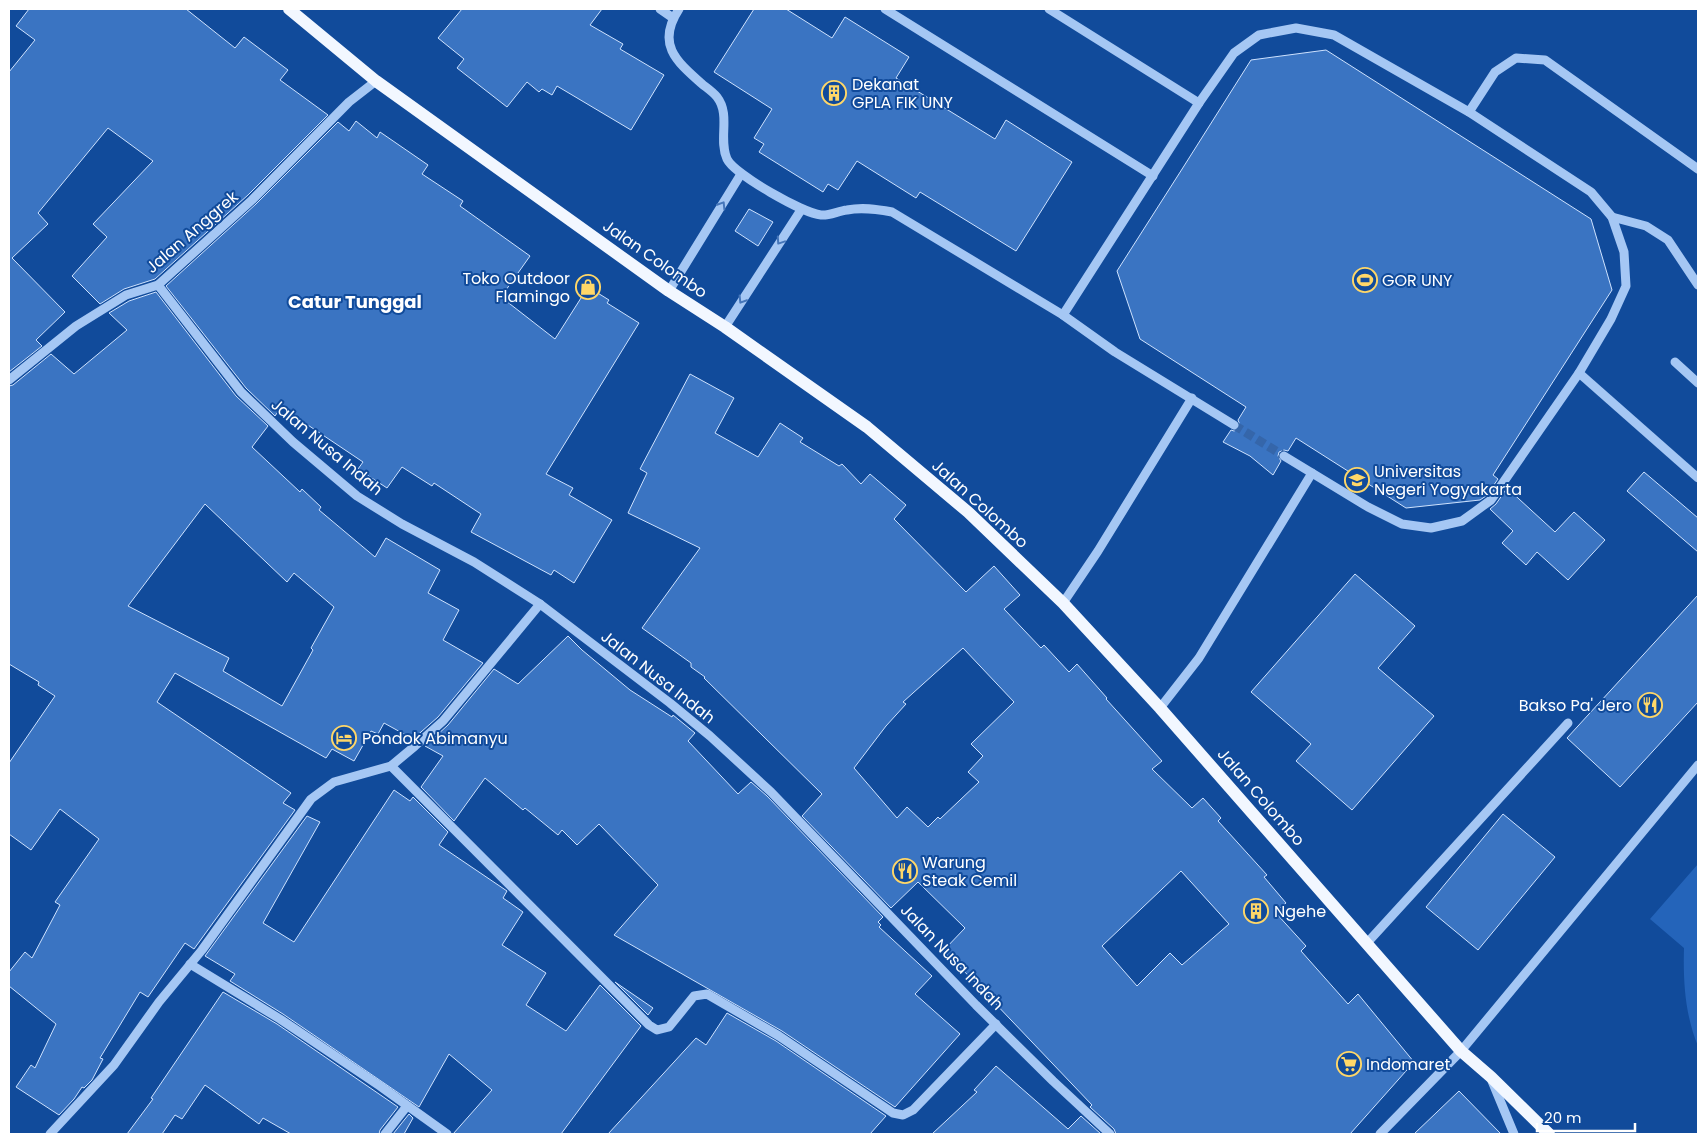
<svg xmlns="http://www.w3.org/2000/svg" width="1707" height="1143" viewBox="0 0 1707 1143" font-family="Poppins,sans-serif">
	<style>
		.green { fill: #2464ba }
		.building { fill: #3a74c2; stroke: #cee2fe; fill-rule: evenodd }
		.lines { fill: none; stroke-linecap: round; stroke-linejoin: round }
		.minor-tunnel { stroke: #3566aa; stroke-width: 9; stroke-dasharray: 9 4.5; stroke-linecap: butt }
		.minor { stroke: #a5c7f4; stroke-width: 9 }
		.major { stroke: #f2f7ff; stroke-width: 12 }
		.oneway { stroke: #4576ba }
		.labels { text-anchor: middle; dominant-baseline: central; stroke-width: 4; stroke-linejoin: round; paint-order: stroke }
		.poi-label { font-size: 16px; fill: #fff; stroke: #114b9b; text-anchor: start }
		.street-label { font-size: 16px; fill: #fff; stroke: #114b9b }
		.neighbourhood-label { font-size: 18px; font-weight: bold; fill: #fff; stroke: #114b9b }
	</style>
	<rect width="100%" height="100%" fill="#114b9b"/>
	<path class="green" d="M1698,864v182c-13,-31 -15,-65 -14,-98l-34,-29z"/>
	<g class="building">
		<polygon points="29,9 186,9 235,48 244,37 288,70 280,80 328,115 248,195 155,279 124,289 100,304 72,276 107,237 93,224 153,161 108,128 38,213 48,224 12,258 65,312 36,340 42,346 9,372 9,72 35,40 16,26"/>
		<polygon points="462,9 602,9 590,25 623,44 620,49 664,75 631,130 557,86 552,95 542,89 539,92 527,82 507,107 457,68 464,59 438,38"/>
		<polygon points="754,9 786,9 832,38 845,17 909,57 896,78 995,139 1006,120 1072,162 1016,251 920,192 916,198 857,161 838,190 828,184 823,192 759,152 764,144 754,138 772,109 714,72"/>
		<polygon points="1326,50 1591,219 1612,290 1493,475 1498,479 1486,496 1480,500 1406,508 1296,438 1288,451 1284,450 1279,452 1278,456 1281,461 1273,475 1250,456 1223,442 1231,430 1234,431 1239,429 1240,425 1238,420 1246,407 1140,339 1117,271 1184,166 1251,60"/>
		<polygon points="356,121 377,138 380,132 428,165 422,174 463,201 460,206 530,256 501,297 555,339 588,287 609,300 607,303 639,323 546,474 573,488 569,495 612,520 574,583 554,570 551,575 471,532 481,514 434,483 432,486 402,467 387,488 358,469 363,462 281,407 275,416 246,388 166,286 256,204 338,122 349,131"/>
		<polygon points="749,209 773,222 758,246 735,231"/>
		<path d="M156,292l80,104 32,30 -16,21 48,45 2,-3 19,18 -2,3 56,47 11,-19 54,32 -12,23 31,17 -16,30 40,23 -45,54 -25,22 -29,-16 -6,11 -7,-3 -17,30 -22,-12 -6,9 -151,-85 -18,29 134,91 -8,10 12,7 -101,139 -9,-6 -37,54 -8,-5 -40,66 3,1 -11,21 -8,8 -2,-1 -8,12 -15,16 -43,-28 15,-22 4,3 21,-44 -47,-38v-14l16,-20 7,6 28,-53 -5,-3 44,-63 -39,-30 -29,41 -22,-16v-71l46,-67 -17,-11 1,-3 -30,-18v-278l4,-1 38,-31 23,20 53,-44 -18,-17 20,-12zM205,504l82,78 7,-9 40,34 -23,41 2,2 -31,56 -59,-35 6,-13 -101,-52z"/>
		<path d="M690,374l44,24 -19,35 43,24 22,-34 23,15 -3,4 39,24 3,-2 19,20 9,-10 36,31 -12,14 72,73 28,-26 26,29 -16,14 37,39 3,-3 25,27 8,-8 30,34 -1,1 56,62 -10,8 40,39 11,-10 18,20 -3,3 49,54 -3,2 22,26 -11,9 31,34 -5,5 47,53 10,-10 56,68 -64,72h-234l-2,-5 -24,-22 2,-2 -121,-127 -28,-27 22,-23 -47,-46 -27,26 -89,-92 20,-22 -118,-116 1,-1 -14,-10v-4l-49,-35 58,-80 -72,-35 19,-40 -7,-4zM963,648l51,54 -43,42 12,12 -15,16 11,10 -39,37 -2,-2 -10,10 -21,-20 -10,11 -43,-50 32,-42 20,-22 -3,-2zM1181,871l48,53 -47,41 -12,-12 -33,33 -35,-40z"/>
		<polygon points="1644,472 1698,518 1698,552 1627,491"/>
		<polygon points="1507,488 1555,532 1574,512 1605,540 1568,580 1537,552 1526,565 1502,543 1513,531 1490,509 1496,504"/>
		<polygon points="1355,574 1415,626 1378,668 1434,716 1352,810 1296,761 1311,744 1251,692"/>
		<polygon points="1698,595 1698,702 1620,787 1567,738"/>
		<polygon points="568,636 582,650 630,690 672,717 673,715 695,733 688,741 738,794 751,782 767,796 883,917 878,922 881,925 879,927 932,976 915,994 960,1034 895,1107 782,1031 614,935 658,885 599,824 577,845 562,830 558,835 525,808 523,810 485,778 454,821 421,787 443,756 425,746 448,725 494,669 518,684"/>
		<polygon points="394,790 410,801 413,797 448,832 439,845 507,891 503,898 523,912 502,945 546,973 526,1005 566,1031 600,985 641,1026 561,1134 453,1134 492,1090 449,1054 419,1107 283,1014 230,981 235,974 205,956 307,816 320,822 263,923 294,942"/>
		<polygon points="1503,814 1555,857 1478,950 1426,907"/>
		<polygon points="615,982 653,1008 648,1015"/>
		<polygon points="223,992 277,1024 398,1107 380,1130 379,1134 291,1134 263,1118 259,1124 205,1085 182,1119 175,1115 162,1134 127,1134 153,1099 151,1098"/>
		<polygon points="727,1013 776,1041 886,1116 870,1134 608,1134 696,1038 706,1045"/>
		<polygon points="996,1066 1068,1129 1081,1116 1101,1134 932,1134 977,1092 974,1090"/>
		<polygon points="1459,1091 1501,1134 1414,1134"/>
		<polygon points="409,1114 413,1118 404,1134 393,1134"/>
	</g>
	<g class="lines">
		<polyline class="minor-tunnel" points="1234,425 1284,456"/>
		<g class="minor">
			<polyline points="660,9 673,18"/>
			<path d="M679,9c-23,35 -3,52 23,75 5,4 11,8 15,13 14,18 1,42 10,62 8,16 76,54 94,56 8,1 17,-4 26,-5 15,-3 29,-1 45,2l171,103"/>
			<polyline points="885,9 1153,176"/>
			<polyline points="1049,9 1199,103"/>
			<polyline points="1469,112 1495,72 1516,58 1545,60 1698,169"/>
			<polyline points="1612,217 1646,226 1668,240 1698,285"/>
			<polyline points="158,285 241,392 293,442 357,496 402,524 474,562 540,604 670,703 710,736 771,792 976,1005 1053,1081 1110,1134"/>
			<polyline points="669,291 741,174"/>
			<polyline points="725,327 801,210"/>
			<polyline points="1675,362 1698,383"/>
			<polyline points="1579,373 1698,478"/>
			<polyline points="9,380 76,326 126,295 158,285 252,200 349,102 376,81"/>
			<polyline points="1234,425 1115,352 1063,315 1199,103 1234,53 1259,35 1296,28 1334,35 1469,112 1591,192 1612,217 1624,252 1626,286 1611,319 1579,373 1491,500 1462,521 1431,528 1402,524 1368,507 1284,456"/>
			<polyline points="1063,603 1098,551 1192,398"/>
			<polyline points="1160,708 1199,658 1312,473"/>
			<polyline points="391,766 649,1025 657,1030 669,1027 694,996 707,994 779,1036 893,1113 903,1115 913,1110 996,1024"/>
			<polyline points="1367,943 1568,723"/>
			<polyline points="190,964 280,1019 380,1086 447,1134"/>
			<polyline points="1492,1081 1514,1134"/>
			<polyline points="50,1134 114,1065 159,1002 202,950 311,799 334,782 391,766 415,746 443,721 540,604"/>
			<polyline points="385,1134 407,1106"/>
			<polyline points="1380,1134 1461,1051 1698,765"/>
		</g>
		<polyline class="major" points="289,9 376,81 669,291 725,327 867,427 968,512 1063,603 1160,708 1461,1051 1491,1077 1549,1134"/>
	</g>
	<defs><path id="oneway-chevron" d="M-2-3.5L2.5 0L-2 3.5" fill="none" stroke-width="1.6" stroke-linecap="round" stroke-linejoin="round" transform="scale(1.25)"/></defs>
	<g class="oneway">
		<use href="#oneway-chevron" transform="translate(722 205) rotate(-58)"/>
		<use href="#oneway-chevron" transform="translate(780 241) rotate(124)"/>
		<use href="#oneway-chevron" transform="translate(742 300) rotate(122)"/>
	</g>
	<defs>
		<symbol id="building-ring" viewBox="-11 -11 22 22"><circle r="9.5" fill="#114b9b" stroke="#ffd768" stroke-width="1.5"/><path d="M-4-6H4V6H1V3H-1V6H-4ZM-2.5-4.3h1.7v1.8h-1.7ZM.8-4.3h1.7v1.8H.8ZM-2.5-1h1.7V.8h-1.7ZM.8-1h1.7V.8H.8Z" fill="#ffd768"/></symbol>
		<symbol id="stadium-ring" viewBox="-11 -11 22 22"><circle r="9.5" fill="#114b9b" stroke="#ffd768" stroke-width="1.5"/><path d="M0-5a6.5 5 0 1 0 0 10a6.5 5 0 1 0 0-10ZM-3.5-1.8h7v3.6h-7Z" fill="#ffd768"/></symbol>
		<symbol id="shop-ring" viewBox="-11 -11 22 22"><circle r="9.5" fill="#114b9b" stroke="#ffd768" stroke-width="1.5"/><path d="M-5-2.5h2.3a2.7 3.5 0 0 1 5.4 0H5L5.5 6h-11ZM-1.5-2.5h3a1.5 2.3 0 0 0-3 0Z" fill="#ffd768"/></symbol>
		<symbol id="university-ring" viewBox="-11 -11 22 22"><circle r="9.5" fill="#114b9b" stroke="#ffd768" stroke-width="1.5"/><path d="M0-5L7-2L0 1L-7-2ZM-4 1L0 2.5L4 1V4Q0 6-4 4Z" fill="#ffd768"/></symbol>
		<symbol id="restaurant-ring" viewBox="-11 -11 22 22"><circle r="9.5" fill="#114b9b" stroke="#ffd768" stroke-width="1.5"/><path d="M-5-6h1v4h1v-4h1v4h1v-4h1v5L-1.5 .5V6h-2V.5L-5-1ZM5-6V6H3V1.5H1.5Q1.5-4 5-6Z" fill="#ffd768"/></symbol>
		<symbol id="hotel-ring" viewBox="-11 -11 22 22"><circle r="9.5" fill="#114b9b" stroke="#ffd768" stroke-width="1.5"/><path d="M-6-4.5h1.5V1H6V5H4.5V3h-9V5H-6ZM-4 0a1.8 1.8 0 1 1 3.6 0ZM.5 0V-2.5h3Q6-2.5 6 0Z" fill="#ffd768"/></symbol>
		<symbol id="supermarket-ring" viewBox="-11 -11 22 22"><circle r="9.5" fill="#114b9b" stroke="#ffd768" stroke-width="1.5"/><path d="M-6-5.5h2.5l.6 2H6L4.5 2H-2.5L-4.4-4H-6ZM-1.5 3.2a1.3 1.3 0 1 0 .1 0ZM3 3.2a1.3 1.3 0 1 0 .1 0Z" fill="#ffd768"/></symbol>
	</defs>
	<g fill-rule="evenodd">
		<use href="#building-ring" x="820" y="79" width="28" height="28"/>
		<use href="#stadium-ring" x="1351" y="266" width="28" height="28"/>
		<use href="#shop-ring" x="574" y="273" width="28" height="28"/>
		<use href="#university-ring" x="1343" y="466" width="28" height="28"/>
		<use href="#restaurant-ring" x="1636" y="691" width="28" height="28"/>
		<use href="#hotel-ring" x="330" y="724" width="28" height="28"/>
		<use href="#restaurant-ring" x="891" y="857" width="28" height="28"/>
		<use href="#building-ring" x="1242" y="897" width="28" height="28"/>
		<use href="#supermarket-ring" x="1335" y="1050" width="28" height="28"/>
	</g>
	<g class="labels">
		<g class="poi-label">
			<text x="852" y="84">Dekanat<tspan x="852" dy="18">GPLA FIK UNY</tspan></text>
			<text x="570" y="278" text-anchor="end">Toko Outdoor<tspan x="570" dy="18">Flamingo</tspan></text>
			<text x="1382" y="280">GOR UNY</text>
			<text x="1374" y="471">Universitas<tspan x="1374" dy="18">Negeri Yogyakarta</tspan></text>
			<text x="1632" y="705" text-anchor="end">Bakso Pa' Jero</text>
			<text x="362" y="738">Pondok Abimanyu</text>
			<text x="922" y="862">Warung<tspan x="922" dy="18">Steak Cemil</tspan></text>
			<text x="1274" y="911">Ngehe</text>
			<text x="1366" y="1064">Indomaret</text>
		</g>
		<g class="street-label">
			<text transform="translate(192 232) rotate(-41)">Jalan Anggrek</text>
			<text transform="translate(655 259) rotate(35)">Jalan Colombo</text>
			<text transform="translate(327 447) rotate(40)">Jalan Nusa Indah</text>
			<text transform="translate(980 504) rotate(42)">Jalan Colombo</text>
			<text transform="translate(658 677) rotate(38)">Jalan Nusa Indah</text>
			<text transform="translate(1261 797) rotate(49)">Jalan Colombo</text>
			<text transform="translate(952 957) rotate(46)">Jalan Nusa Indah</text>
		</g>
		<g class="neighbourhood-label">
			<text x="355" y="301">Catur Tunggal</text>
		</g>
	</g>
	<rect width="1707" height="1143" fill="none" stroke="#ffffff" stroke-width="20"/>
	<path d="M1537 1123v8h98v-8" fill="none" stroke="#ffffff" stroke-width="2.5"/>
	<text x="1544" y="1123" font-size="15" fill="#ffffff" stroke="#114b9b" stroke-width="4" paint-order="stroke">20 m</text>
</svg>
